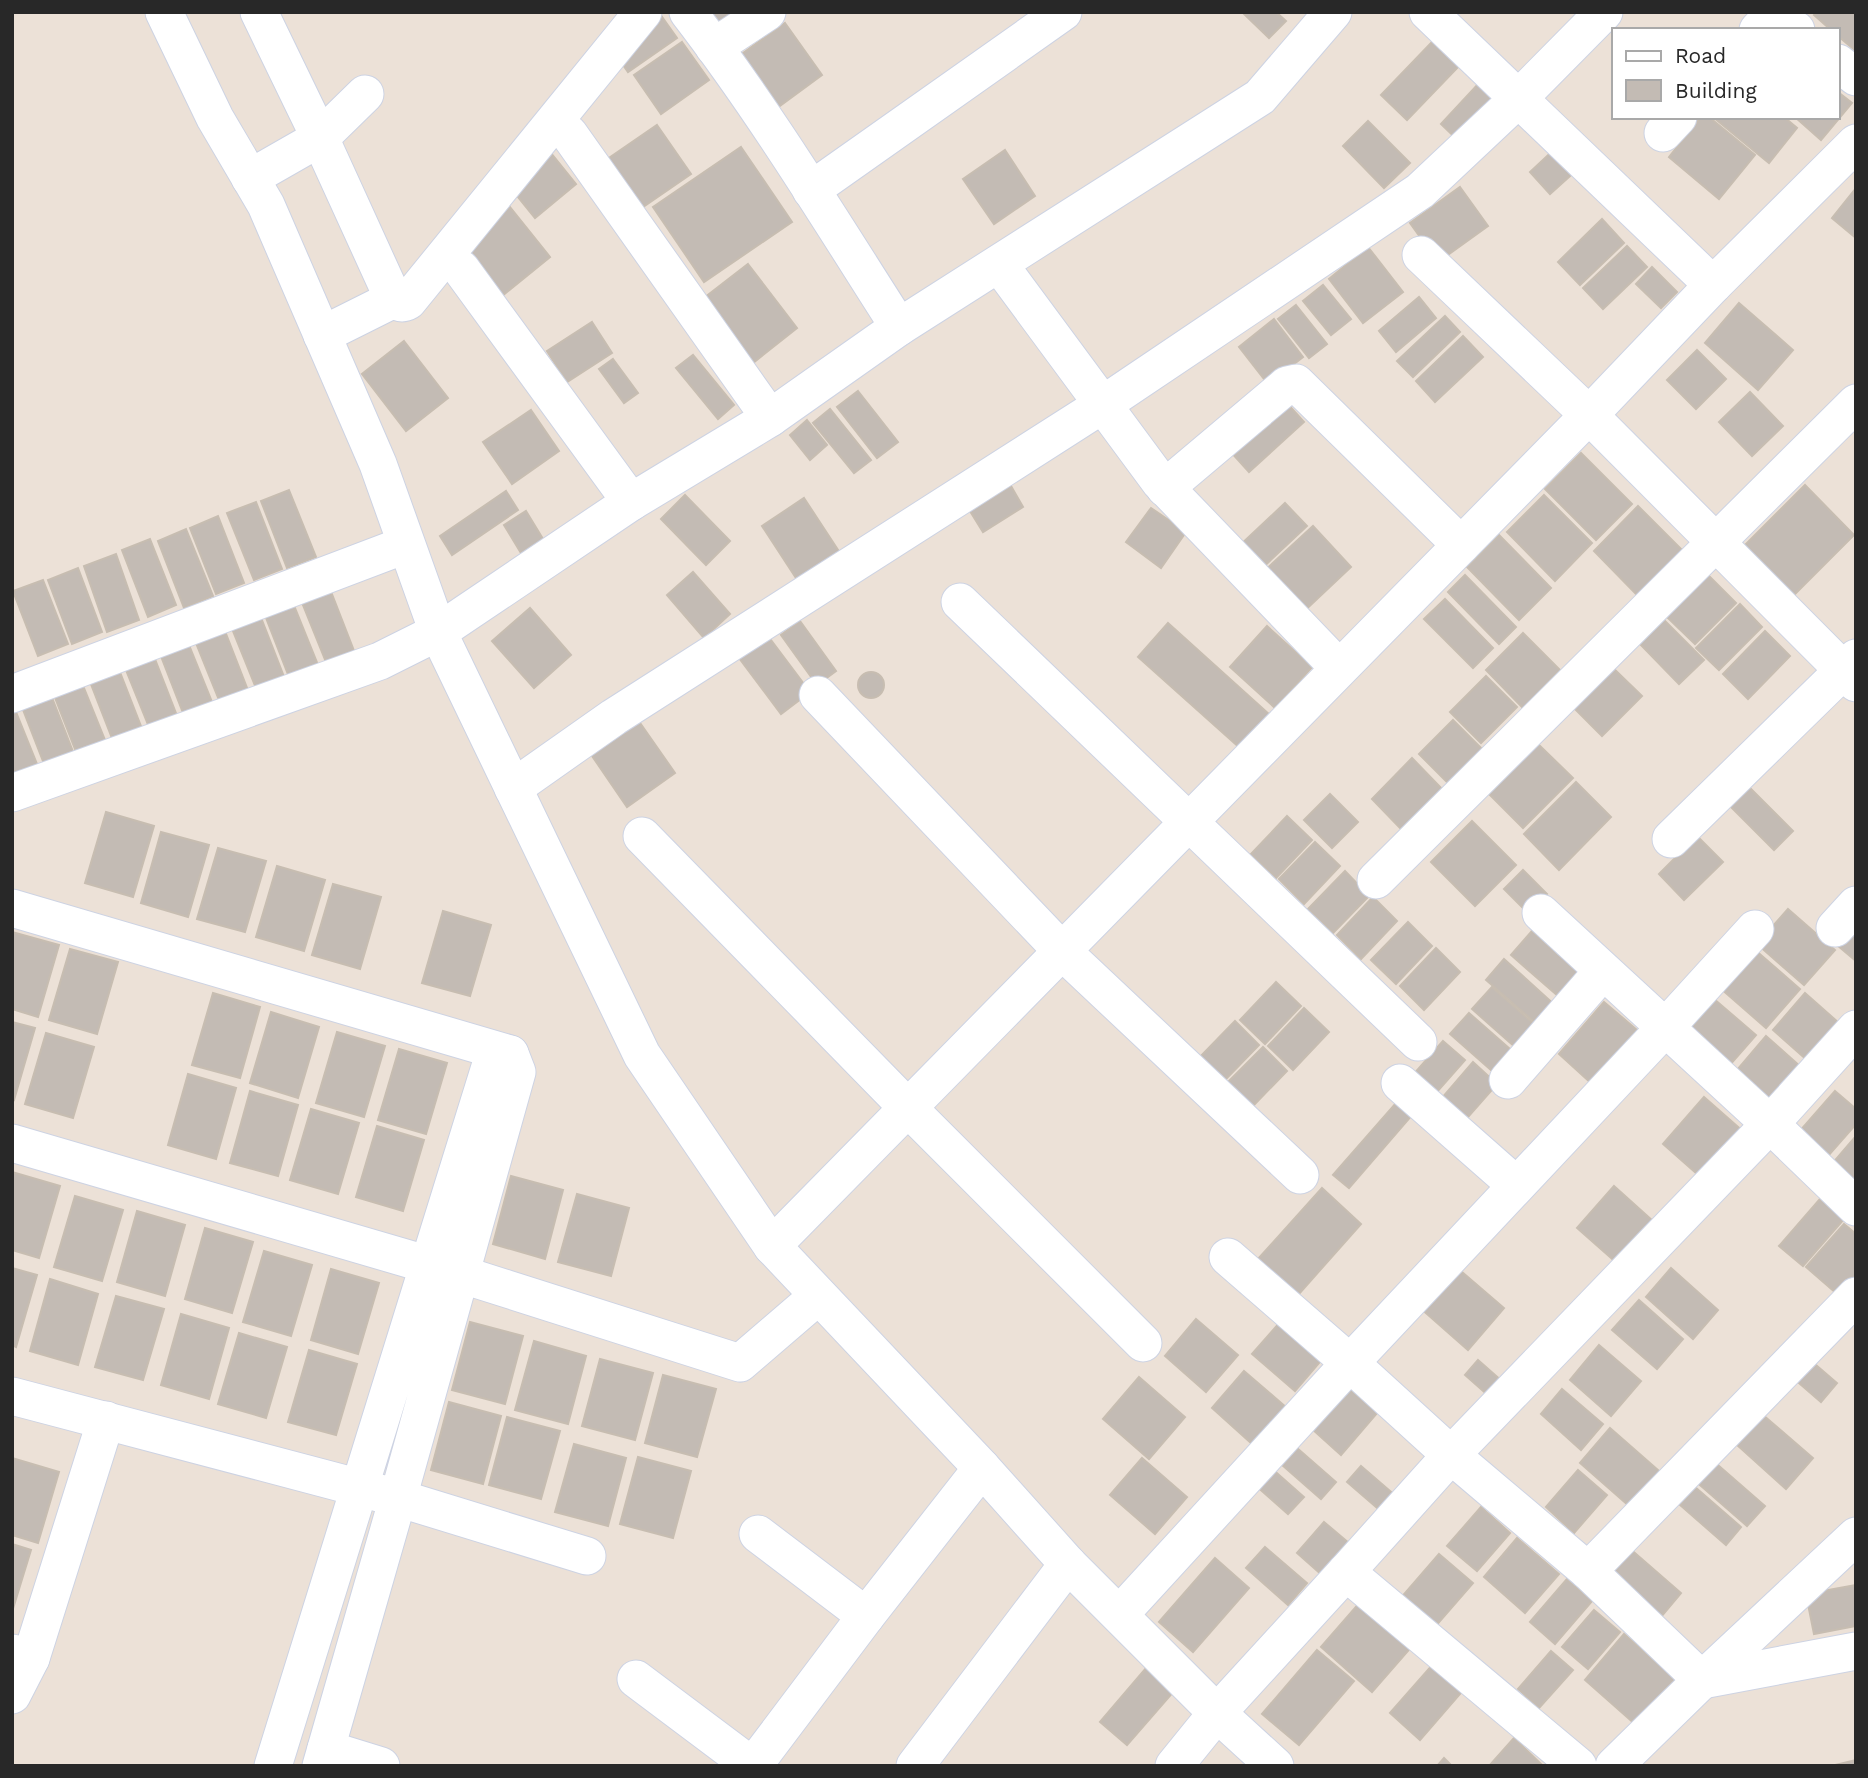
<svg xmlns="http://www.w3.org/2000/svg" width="1868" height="1778" viewBox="0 0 1868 1778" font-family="'Work Sans',sans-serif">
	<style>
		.building { fill: #c3bbb4; stroke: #c7bdb1; stroke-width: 2 }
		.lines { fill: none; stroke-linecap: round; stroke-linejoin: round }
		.minor-casing { stroke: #cdd3e3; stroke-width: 39 }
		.minor { stroke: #fff; stroke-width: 37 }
	</style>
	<rect width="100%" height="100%" fill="#ece1d7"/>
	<g class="building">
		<polygon points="707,12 735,12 716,26"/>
		<polygon points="1242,12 1276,12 1286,21 1269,38"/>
		<polygon points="1817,12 1856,12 1856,51 1838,36 1838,30 1831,30 1814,15"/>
		<polygon points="660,14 677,38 628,72 619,59"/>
		<polygon points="785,23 822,75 777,108 739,56"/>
		<polygon points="1433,41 1459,66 1407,120 1381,95"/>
		<polygon points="682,42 709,80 661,114 634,75"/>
		<polygon points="1481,81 1505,105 1465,147 1441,124"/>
		<polygon points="1838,92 1852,103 1821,140 1795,117 1838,117"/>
		<polygon points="1701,117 1709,117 1755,155 1719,199 1669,157"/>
		<polygon points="1713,117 1784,117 1797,128 1769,163"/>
		<polygon points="1368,121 1410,163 1384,188 1343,146"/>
		<polygon points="657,125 691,174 640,209 606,160"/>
		<polygon points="1558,146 1579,168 1550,194 1530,172"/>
		<polygon points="741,147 792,222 704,282 653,207"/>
		<polygon points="1005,150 1035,196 994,224 963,179"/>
		<polygon points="550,152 576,184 535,218 509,186"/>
		<polygon points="1460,187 1488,226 1438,262 1410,223"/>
		<polygon points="1856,188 1856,238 1832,218"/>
		<polygon points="510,207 550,257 502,296 462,246"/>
		<polygon points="1602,219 1624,243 1580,285 1558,262"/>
		<polygon points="1627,246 1647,267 1603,309 1583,288"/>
		<polygon points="1368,247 1403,292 1363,323 1329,279"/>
		<polygon points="748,264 797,328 753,363 704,298"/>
		<polygon points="1652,267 1677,292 1661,308 1636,284"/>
		<polygon points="1323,285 1351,319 1331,335 1303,301"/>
		<polygon points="1419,297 1436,318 1396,352 1379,331"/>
		<polygon points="1739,303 1793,350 1758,390 1705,343"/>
		<polygon points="1296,305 1327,344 1309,358 1278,319"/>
		<polygon points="1445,316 1460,332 1413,377 1397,361"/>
		<polygon points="1274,319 1303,357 1268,384 1239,347"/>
		<polygon points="592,322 612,353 567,382 547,351"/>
		<polygon points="1463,336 1483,357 1435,402 1416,381"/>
		<polygon points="404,341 448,398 406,431 362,374"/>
		<polygon points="1697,350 1726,379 1696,409 1667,380"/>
		<polygon points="693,355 734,405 718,419 676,368"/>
		<polygon points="613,359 638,393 624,403 599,369"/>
		<polygon points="858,391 898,442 877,458 837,407"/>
		<polygon points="1750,392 1783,426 1752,456 1719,422"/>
		<polygon points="1284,400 1304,422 1249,472 1230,451"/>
		<polygon points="830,409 871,460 854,473 813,423"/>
		<polygon points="531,410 559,451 512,484 483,442"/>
		<polygon points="807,420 827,445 810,460 790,435"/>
		<polygon points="1581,453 1632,504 1596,540 1545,489"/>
		<polygon points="1805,485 1854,535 1791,598 1742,548"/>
		<polygon points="1011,486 1023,507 983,532 970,511"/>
		<polygon points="289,490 316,557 287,568 261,501"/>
		<polygon points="506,491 518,510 452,555 440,536"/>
		<polygon points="685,495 730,541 706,565 661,519"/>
		<polygon points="1544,495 1592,543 1555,581 1507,532"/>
		<polygon points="804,498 840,553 798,581 762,526"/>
		<polygon points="256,502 282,569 254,580 227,513"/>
		<polygon points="1285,503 1307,526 1259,571 1237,548"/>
		<polygon points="1638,506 1687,555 1642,600 1594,551"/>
		<polygon points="1151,508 1186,532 1161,568 1126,542"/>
		<polygon points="526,511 543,539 521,553 504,525"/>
		<polygon points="218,516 244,583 216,594 190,528"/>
		<polygon points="1313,526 1351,567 1300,615 1261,574"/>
		<polygon points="186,529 213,596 184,608 158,541"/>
		<polygon points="1499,535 1551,588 1519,620 1467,567"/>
		<polygon points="150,539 176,605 148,617 122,550"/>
		<polygon points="116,554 139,620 107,632 84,566"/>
		<polygon points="78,568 102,632 72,644 48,580"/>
		<polygon points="693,572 730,614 704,638 667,595"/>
		<polygon points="1465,575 1516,627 1499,644 1448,592"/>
		<polygon points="1708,575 1736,603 1695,644 1667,617"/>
		<polygon points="43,580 68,644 38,656 13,591"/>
		<polygon points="330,589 356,656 328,667 301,600"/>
		<polygon points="291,598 318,665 289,677 263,610"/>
		<polygon points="1445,599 1493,648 1473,668 1424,619"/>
		<polygon points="1740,604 1762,627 1719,670 1696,648"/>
		<polygon points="530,608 571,655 534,688 492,641"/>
		<polygon points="260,615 286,682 258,693 231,626"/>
		<polygon points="1664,620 1704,660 1679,684 1640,644"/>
		<polygon points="800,621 836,671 817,685 781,635"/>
		<polygon points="1168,623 1270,715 1240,748 1138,657"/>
		<polygon points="223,626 249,693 221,705 194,638"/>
		<polygon points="1267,626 1312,667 1275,708 1230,667"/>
		<polygon points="1765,631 1790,656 1748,699 1723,674"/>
		<polygon points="1523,633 1560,670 1523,708 1486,670"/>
		<polygon points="768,636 810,692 781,714 739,658"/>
		<polygon points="187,640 214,707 185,718 159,651"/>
		<polygon points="153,654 179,721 151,732 124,665"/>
		<polygon points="118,667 144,734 115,746 89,679"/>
		<polygon points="1612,667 1642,696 1602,736 1572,706"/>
		<circle cx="871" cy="685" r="13"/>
		<polygon points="1486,676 1517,707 1481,743 1450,712"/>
		<polygon points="82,683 109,750 80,762 54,695"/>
		<polygon points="51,695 77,762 48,774 22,707"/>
		<polygon points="12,707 14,707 41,774 12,785"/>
		<polygon points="638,720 675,773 627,807 590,753"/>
		<polygon points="1453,720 1484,751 1450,785 1419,754"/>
		<polygon points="1538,744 1573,778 1523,828 1489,794"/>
		<polygon points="1412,758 1443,790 1403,831 1372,799"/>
		<polygon points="1576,782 1611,817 1559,870 1524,834"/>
		<polygon points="1744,782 1793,831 1774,850 1725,801"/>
		<polygon points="1330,794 1358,822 1332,848 1304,820"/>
		<polygon points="106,812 154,826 133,897 85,883"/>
		<polygon points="1287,816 1312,840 1276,878 1251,854"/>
		<polygon points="1472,821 1516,865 1475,906 1431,862"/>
		<polygon points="161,832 209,845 188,917 141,903"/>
		<polygon points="1697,836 1723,862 1684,900 1659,874"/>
		<polygon points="1315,842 1340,866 1304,904 1279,879"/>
		<polygon points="218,848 266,861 245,932 197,919"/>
		<polygon points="277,866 325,880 304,951 256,937"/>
		<polygon points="1523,870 1547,894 1528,913 1504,889"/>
		<polygon points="1345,871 1369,896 1333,933 1308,909"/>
		<polygon points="333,884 381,897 360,969 312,955"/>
		<polygon points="1373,897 1397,921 1361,959 1337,935"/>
		<polygon points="1788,909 1835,950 1804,985 1757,944"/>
		<polygon points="443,911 491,925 470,996 422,983"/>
		<polygon points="1408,922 1432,946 1396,984 1371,960"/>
		<polygon points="1856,925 1856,961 1838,946"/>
		<polygon points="1532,931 1585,978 1565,1002 1511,955"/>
		<polygon points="12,932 59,945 38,1017 12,1009"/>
		<polygon points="1436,948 1460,972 1424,1010 1400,986"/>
		<polygon points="70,949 118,962 97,1034 49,1020"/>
		<polygon points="1754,949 1800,989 1766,1028 1720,988"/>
		<polygon points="1504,959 1557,1007 1540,1027 1486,980"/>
		<polygon points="1276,982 1301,1006 1265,1044 1240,1020"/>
		<polygon points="1492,987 1543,1032 1523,1054 1472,1009"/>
		<polygon points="213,993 260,1007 240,1078 192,1065"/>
		<polygon points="1805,993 1848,1031 1816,1068 1773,1030"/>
		<polygon points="1714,999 1756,1035 1728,1067 1686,1030"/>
		<polygon points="1604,1002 1637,1030 1591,1083 1559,1054"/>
		<polygon points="1304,1008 1329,1032 1293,1070 1268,1046"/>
		<polygon points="271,1012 319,1027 298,1098 250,1083"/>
		<polygon points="1469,1013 1518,1056 1499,1077 1450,1034"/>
		<polygon points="1235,1021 1259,1045 1223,1082 1198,1059"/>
		<polygon points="12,1022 35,1028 14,1100 12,1099"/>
		<polygon points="337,1032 385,1046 364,1117 316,1103"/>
		<polygon points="46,1033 94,1047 73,1118 25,1104"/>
		<polygon points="1766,1036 1801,1067 1767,1107 1732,1076"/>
		<polygon points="1443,1041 1465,1060 1435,1094 1413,1075"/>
		<polygon points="1263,1047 1287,1071 1251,1108 1226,1084"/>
		<polygon points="399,1049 447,1063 426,1134 378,1120"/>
		<polygon points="1473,1062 1497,1084 1460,1126 1436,1105"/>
		<polygon points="188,1074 236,1088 216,1159 168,1145"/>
		<polygon points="250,1091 298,1105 278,1176 230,1163"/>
		<polygon points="1835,1091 1856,1109 1856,1124 1820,1165 1792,1140"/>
		<polygon points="1704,1097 1745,1133 1704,1180 1663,1144"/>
		<polygon points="1397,1102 1412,1115 1349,1188 1333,1175"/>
		<polygon points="311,1109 359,1123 338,1194 290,1180"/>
		<polygon points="377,1126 424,1140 403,1211 356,1197"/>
		<polygon points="1856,1136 1856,1185 1832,1164"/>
		<polygon points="12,1172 60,1186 39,1258 12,1250"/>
		<polygon points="511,1176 563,1190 545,1259 493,1244"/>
		<polygon points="1614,1186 1663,1230 1627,1272 1577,1228"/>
		<polygon points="1322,1188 1361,1224 1298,1295 1258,1259"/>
		<polygon points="577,1194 629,1208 611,1276 558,1262"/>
		<polygon points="75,1196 123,1210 102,1281 54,1267"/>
		<polygon points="1820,1199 1844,1219 1803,1266 1779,1246"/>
		<polygon points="137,1211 185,1225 165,1296 117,1282"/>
		<polygon points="1844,1224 1856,1234 1856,1284 1843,1299 1806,1267"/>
		<polygon points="205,1228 253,1242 232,1313 185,1299"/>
		<polygon points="264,1251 312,1265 291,1336 243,1322"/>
		<polygon points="1455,1266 1504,1308 1468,1350 1419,1307"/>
		<polygon points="12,1268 37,1275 16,1347 12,1345"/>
		<polygon points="1671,1268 1718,1310 1693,1339 1646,1297"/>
		<polygon points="331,1269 379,1283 358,1354 311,1340"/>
		<polygon points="50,1279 98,1294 78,1365 30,1351"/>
		<polygon points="116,1296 164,1309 143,1380 95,1367"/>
		<polygon points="1639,1300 1683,1339 1657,1369 1612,1330"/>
		<polygon points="181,1314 229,1328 209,1399 161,1385"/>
		<polygon points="1196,1319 1238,1355 1206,1392 1165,1356"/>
		<polygon points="1282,1320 1324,1357 1295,1391 1252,1354"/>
		<polygon points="470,1322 523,1336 505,1404 452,1390"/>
		<polygon points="239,1333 287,1347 266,1418 218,1404"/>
		<polygon points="534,1341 586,1356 568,1424 515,1410"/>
		<polygon points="1599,1345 1641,1381 1611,1416 1570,1380"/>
		<polygon points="309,1350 357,1364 336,1435 288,1422"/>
		<polygon points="600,1359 653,1373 635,1440 582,1426"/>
		<polygon points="1809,1359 1837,1383 1821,1402 1793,1378"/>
		<polygon points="1478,1360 1511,1389 1498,1404 1465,1375"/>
		<polygon points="1244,1371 1294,1414 1261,1452 1212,1408"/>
		<polygon points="663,1375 716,1389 697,1457 645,1443"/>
		<polygon points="1139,1377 1185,1417 1149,1459 1103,1419"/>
		<polygon points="1348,1387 1377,1413 1341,1455 1312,1429"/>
		<polygon points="1562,1389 1603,1424 1581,1450 1541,1414"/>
		<polygon points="449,1402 501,1416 483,1484 431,1470"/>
		<polygon points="1763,1415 1813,1458 1786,1489 1737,1445"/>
		<polygon points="507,1417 560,1431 541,1499 489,1485"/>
		<polygon points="1610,1428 1666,1477 1636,1512 1580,1463"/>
		<polygon points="574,1444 626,1458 608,1526 555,1512"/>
		<polygon points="1297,1448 1336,1482 1321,1499 1282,1465"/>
		<polygon points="638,1457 691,1471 673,1538 620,1524"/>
		<polygon points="12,1458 59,1472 38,1543 12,1535"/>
		<polygon points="1142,1458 1187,1497 1155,1534 1110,1495"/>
		<polygon points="1711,1459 1765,1506 1747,1526 1693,1479"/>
		<polygon points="1361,1466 1404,1503 1390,1519 1347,1482"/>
		<polygon points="1270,1467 1304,1497 1288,1514 1255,1485"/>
		<polygon points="1578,1470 1607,1495 1574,1533 1546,1507"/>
		<polygon points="1695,1487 1741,1527 1726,1545 1680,1505"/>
		<polygon points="1481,1507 1510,1533 1477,1571 1447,1546"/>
		<polygon points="1324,1522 1349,1543 1322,1575 1297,1553"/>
		<polygon points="1517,1538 1559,1574 1525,1613 1484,1577"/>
		<polygon points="12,1544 31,1550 12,1612"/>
		<polygon points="1265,1547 1307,1583 1288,1605 1246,1568"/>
		<polygon points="1628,1547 1681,1593 1655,1624 1602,1577"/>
		<polygon points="1439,1554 1473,1583 1433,1629 1400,1599"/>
		<polygon points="1215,1558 1249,1588 1193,1652 1159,1622"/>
		<polygon points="1567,1579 1592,1601 1555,1644 1530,1622"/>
		<polygon points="1856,1585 1856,1626 1814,1634 1806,1594"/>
		<polygon points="1362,1600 1413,1645 1372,1692 1321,1647"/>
		<polygon points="1594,1610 1620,1632 1588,1669 1562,1647"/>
		<polygon points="1624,1634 1675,1679 1635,1724 1585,1680"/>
		<polygon points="1317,1650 1354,1681 1299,1745 1262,1714"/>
		<polygon points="1551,1651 1573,1670 1539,1708 1518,1689"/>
		<polygon points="1435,1662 1465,1688 1420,1740 1390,1713"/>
		<polygon points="1147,1667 1174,1691 1127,1745 1100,1722"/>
		<polygon points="1514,1738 1543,1766 1489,1766"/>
		<polygon points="1444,1758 1452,1766 1437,1766"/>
		<polygon points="1856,1760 1856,1766 1831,1766"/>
	</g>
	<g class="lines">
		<defs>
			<g id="minor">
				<polyline points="164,12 215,118 266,205 378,464 438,632 642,1055 772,1246 982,1468 1068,1564 1217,1713 1275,1766"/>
				<path d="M259,12l61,126 72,158c4,6 9,9 16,5l235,-289"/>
				<path d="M688,12c77,100 143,209 211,315"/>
				<polyline points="1428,12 1713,285"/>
				<path d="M1758,30c13,-14 24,-11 38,0"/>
				<polyline points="714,47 767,12"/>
				<polyline points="1838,63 1856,77"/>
				<polyline points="1663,133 1678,117"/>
				<polyline points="569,134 770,418"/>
				<polyline points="250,178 320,138 365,94"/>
				<polyline points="811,190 1063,12"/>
				<polyline points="1421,255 1589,415 1856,683"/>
				<polyline points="999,264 1160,482 1339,668"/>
				<polyline points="461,269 631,502"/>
				<polyline points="322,335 394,299"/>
				<polyline points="1165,488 1287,385 1296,383 1461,545"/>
				<polyline points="960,602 1418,1042"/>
				<polyline points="12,694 405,545"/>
				<polyline points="818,695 1062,951 1300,1175"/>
				<polyline points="513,788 614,717 1102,405 1420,191 1518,99 1604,12"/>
				<polyline points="12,793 380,661 438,632 631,502 770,418 899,327 1260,97 1333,12"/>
				<polyline points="642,836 907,1107 1143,1343"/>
				<polyline points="1671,839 1856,658"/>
				<polyline points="1376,880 1856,403"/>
				<polyline points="12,908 510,1054"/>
				<polyline points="1541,913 1770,1124 1856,1207"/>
				<polyline points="1835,928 1856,905"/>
				<polyline points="1508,1080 1603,971"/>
				<polyline points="1400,1083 1516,1185"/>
				<polyline points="12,1143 460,1274 740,1363 818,1296"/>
				<polyline points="772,1246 1589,415 1713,285 1856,143"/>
				<polyline points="1228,1257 1350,1363 1451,1455 1588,1571 1702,1680 1856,1651"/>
				<polyline points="12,1396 398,1498 587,1556"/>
				<polyline points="758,1534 866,1616"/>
				<polyline points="1588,1571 1856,1296"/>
				<polyline points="1346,1572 1451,1455 1770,1124 1856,1029"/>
				<polyline points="1120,1614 1350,1363 1664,1029 1755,929"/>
				<polyline points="12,1653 31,1658 106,1420"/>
				<polyline points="636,1679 752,1766"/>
				<polyline points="12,1695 31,1658"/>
				<polyline points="326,1749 381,1766"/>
				<polyline points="273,1766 490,1067 510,1054 517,1072 398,1498 321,1766"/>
				<polyline points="753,1766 866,1616 982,1468"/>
				<polyline points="915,1766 1068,1564"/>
				<polyline points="1174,1766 1217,1713 1346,1572 1578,1766"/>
				<polyline points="1614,1766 1702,1680 1856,1536"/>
			</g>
		</defs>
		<use href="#minor" class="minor-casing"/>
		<use href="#minor" class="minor"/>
	</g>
	<rect width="1868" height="1778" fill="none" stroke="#282828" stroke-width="28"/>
	<rect x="1612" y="28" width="228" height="91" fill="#ffffff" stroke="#a9a9a9" stroke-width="2"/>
	<rect x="1626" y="51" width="35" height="10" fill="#ffffff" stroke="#a9a9a9" stroke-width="2"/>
	<text x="1675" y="63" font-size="21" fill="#282828">Road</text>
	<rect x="1626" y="80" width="35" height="21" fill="#c3bbb4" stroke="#a9a9a9" stroke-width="2"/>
	<text x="1675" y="98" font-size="21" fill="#282828">Building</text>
</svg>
